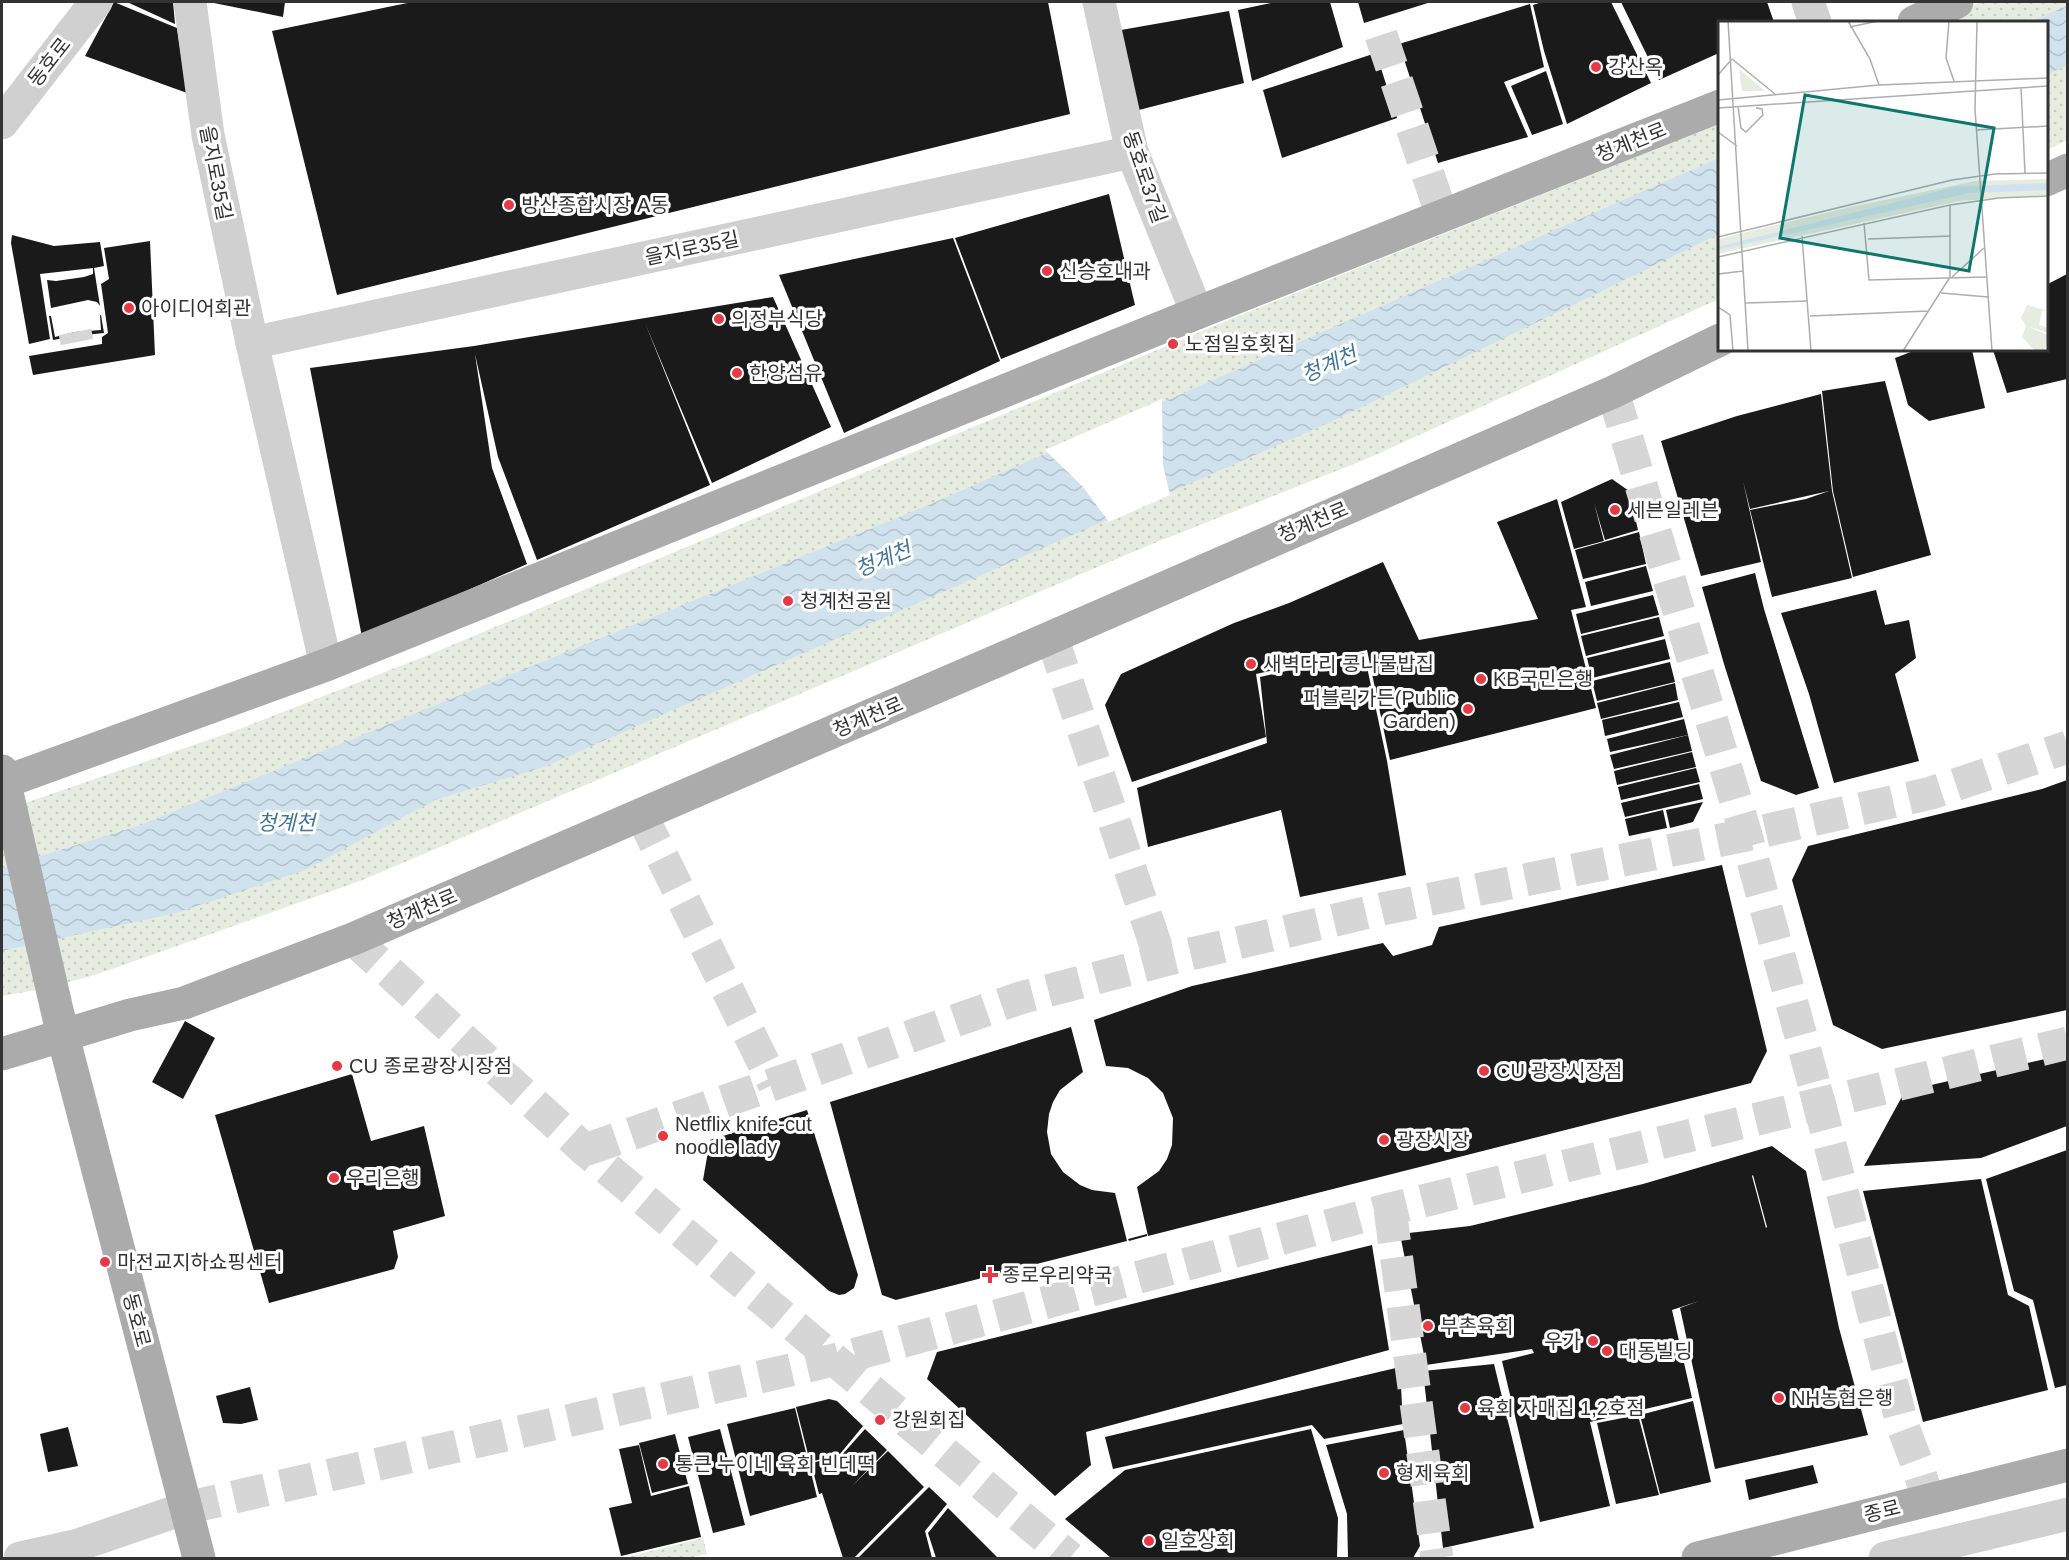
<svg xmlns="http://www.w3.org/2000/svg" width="2069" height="1560" viewBox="0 0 2069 1560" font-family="Helvetica,'Noto Sans KR',sans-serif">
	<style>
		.park { fill: url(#park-dots) }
		.water { fill: url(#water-waves) }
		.pier { fill: #fff }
		.building { fill: #1a1a1a; fill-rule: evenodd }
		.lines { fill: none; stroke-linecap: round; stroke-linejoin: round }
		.minor-tunnel { stroke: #d6d6d6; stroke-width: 33; stroke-dasharray: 33 16; stroke-linecap: butt }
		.minor { stroke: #d0d0d0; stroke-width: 33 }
		.major { stroke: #ababab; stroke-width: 33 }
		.poi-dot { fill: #e63946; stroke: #fff; stroke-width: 2 }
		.labels { text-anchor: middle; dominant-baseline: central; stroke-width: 6; stroke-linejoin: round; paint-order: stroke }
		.street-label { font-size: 20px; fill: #333; stroke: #fff }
		.poi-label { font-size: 20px; fill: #333; stroke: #fff; text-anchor: start }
		.water-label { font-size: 21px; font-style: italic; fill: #3f7597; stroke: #fff }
		.inset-road { fill: none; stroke: #adadad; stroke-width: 1.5 }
		.view { fill: #0f766e; fill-opacity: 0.15; stroke: #0f766e; stroke-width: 3 }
		.inset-edge { fill: none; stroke: #333; stroke-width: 3 }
	</style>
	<defs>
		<pattern id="park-dots" width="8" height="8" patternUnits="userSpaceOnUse" patternTransform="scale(1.5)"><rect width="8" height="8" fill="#e6ecdf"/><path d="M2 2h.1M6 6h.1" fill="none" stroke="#c6cbc0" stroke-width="1.8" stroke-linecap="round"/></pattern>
		<pattern id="water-waves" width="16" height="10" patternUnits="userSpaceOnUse" patternTransform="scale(1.5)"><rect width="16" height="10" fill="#cfe2ee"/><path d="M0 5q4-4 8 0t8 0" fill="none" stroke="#b2c2cd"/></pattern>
	</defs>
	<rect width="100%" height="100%" fill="#fff"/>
	<g class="park">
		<polygon points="1981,2 2067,2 2067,140 2047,150 2046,22 1935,22"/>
		<polygon points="1719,120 1719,299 1364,460 1147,546 360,881 95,975 42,989 2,996 2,811 237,730 426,656 1236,317 1631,159"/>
		<polygon points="703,1538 707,1554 688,1558 624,1558"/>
	</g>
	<g class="water">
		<polygon points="2067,6 2067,65 2047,75 2046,22 2029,22"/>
		<polygon points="1719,158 1719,234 1337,419 546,766 435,800 305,870 176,913 2,951 2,868 138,826 924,507"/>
	</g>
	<polygon class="pier" points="1162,399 1163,465 1170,495 1109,522 1083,487 1045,450"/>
	<g class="building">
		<polygon points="114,2 177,28 187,93 85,56"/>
		<polygon points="127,2 173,2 175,24"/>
		<polygon points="209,2 285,2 283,17"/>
		<polygon points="412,2 1048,2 1070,114 337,295 272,31"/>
		<polygon points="1276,2 1330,2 1343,47 1252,81 1238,10"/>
		<polygon points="1358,2 1431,2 1364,23"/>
		<polygon points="1542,2 1611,2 1651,83 1567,124 1544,51 1533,5"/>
		<polygon points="1621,2 1767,2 1774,22 1719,22 1719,53 1659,80"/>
		<polygon points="1530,4 1544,67 1504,82 1528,137 1438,163 1399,44"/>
		<polygon points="1229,11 1244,83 1135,111 1121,30"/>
		<polygon points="1376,53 1397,118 1282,158 1263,90"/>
		<polygon points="1546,71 1563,124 1532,135 1511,86"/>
		<polygon points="1109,194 1135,305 1001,359 955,238"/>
		<polygon points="12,235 54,246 100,242 104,266 94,268 100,306 97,302 88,300 51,308 47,280 56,281 84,277 93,274 93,268 40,274 50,339 29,344 11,243"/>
		<polygon points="953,238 1000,361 844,433 779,275"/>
		<polygon points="150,241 155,355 33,375 29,356 102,344 102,337 108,333 101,284 109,279 104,248"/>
		<polygon points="2067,274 2067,379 2007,393 1993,350 2046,350 2046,285"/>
		<polygon points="773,297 831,427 712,483 645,323 710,485 537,560 498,457 475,354 492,468 527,564 362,637 310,368 474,346"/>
		<polygon points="100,315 101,315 104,333 85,335 85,338 73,341 69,337 53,340 49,316 51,316 55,337 75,332 101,330"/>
		<polygon points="1916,350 1972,350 1985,408 1929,421 1908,405 1895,358"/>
		<polygon points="1885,381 1931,555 1853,577 1833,491 1822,391"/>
		<polygon points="1821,394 1832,491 1852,578 1772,597 1750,510 1806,499 1829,491 1750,509 1743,481 1761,562 1701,576 1661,441 1737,416"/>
		<polygon points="1612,479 1629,491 1638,530 1605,540 1594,503 1604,541 1574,549 1561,502"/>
		<polygon points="1557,499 1586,607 1571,610 1596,708 1390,760 1367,650 1256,674 1266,737 1132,782 1105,705 1121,674 1234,623 1289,603 1383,562 1419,640 1538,619 1497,522"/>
		<polygon points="1639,532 1646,564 1583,579 1575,550"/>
		<polygon points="1646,566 1653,591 1591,606 1585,582"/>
		<polygon points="1755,573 1764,609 1819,788 1796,795 1761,781 1724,664 1702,587"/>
		<polygon points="1876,590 1885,625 1909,620 1916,658 1895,674 1919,761 1834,783 1809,694 1781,613"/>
		<polygon points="1653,595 1659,615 1581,634 1576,614"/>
		<polygon points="1659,617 1664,636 1586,656 1581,636"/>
		<polygon points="1665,639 1670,659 1592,678 1587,658"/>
		<polygon points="1364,653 1387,761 1406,875 1300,897 1281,810 1148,847 1137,788 1267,743 1260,677"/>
		<polygon points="1670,662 1675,682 1597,701 1592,681"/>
		<polygon points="1675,683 1678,700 1601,719 1597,703"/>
		<polygon points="1679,702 1683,717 1605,736 1602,720"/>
		<polygon points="1684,719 1688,735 1610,752 1607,739"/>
		<polygon points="1688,735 1692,751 1614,769 1610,755"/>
		<polygon points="1692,752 1696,767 1617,785 1614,771"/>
		<polygon points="1696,768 1700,782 1621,800 1618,787"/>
		<polygon points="2067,780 2067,1010 1882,1049 1833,1025 1792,880 1808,846 2042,789"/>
		<polygon points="1699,784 1703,799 1625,817 1621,803"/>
		<polygon points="1703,802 1693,822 1670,828 1666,810"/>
		<polygon points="1663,810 1667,828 1629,836 1625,819"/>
		<polygon points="1722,865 1767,1051 1751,1083 1148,1236 1137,1187 1159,1171 1167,1159 1172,1145 1173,1118 1163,1093 1148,1078 1128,1068 1106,1066 1094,1020 1192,986 1383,943 1393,956 1432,945 1439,927"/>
		<polygon points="185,1021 215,1038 183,1099 152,1082"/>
		<polygon points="1071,1027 1083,1072 1060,1090 1053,1102 1049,1114 1047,1132 1051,1154 1063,1172 1080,1185 1092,1190 1115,1193 1127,1241 896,1300 882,1295 830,1102"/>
		<polygon points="2067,1054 2067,1126 1981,1158 1864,1166 1905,1091"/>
		<polygon points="352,1074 371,1141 424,1126 445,1216 393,1231 398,1257 394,1269 269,1303 215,1115"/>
		<polygon points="807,1110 858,1275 854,1288 845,1294 839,1295 829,1291 703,1180 710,1140"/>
		<path d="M1772,1146l34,25 33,157 29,107 -153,34 -35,-161 19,-7 -27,9 20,88 -102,24 20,84 -70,16 -38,-161 32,-8 -2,-4 -106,16 -26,-131 70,-8 173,-42zM1753,1175l14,52 -1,1 -14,-52z"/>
		<polygon points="2067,1150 2067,1385 2055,1388 2033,1300 2014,1291 1986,1179"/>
		<polygon points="1981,1179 2008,1295 2029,1306 2048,1390 1923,1422 1863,1191"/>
		<polygon points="1147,1234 1147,1236 1129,1241 1128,1239"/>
		<polygon points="1372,1245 1389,1350 1086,1432 1091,1465 1055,1496 927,1379 937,1352"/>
		<polygon points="1494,1364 1534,1528 1443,1548 1423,1371"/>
		<polygon points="1400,1367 1403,1424 1324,1439 1312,1425 1113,1469 1105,1437"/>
		<polygon points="250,1387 258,1420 241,1424 223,1423 216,1396"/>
		<polygon points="829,1399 837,1401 863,1426 840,1454 810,1462 796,1407"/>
		<polygon points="1693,1401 1711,1482 1660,1494 1640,1415"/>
		<polygon points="795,1408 817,1497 750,1516 727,1424"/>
		<polygon points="1638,1415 1659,1495 1616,1504 1597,1423"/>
		<polygon points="68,1427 78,1466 48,1472 40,1434"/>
		<polygon points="720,1429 745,1525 713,1533 688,1437"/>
		<polygon points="865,1429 887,1450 852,1486 888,1451 924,1487 854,1558 843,1558 822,1493 819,1494 811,1463 841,1456"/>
		<polygon points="1311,1429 1338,1518 1337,1558 1111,1558 1065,1519 1125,1470"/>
		<polygon points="1404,1430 1420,1546 1413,1558 1348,1558 1347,1514 1326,1445"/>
		<polygon points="675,1434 688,1484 652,1493 639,1443"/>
		<polygon points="639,1445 651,1496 689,1486 701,1537 621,1556 609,1508 632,1503 619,1449"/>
		<polygon points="1813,1465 1818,1483 1749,1500 1745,1480"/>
		<polygon points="929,1487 947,1504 925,1531 932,1558 858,1558"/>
		<polygon points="948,1508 998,1558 936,1558 928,1533"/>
	</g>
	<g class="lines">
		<g class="minor-tunnel">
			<polyline points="1381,35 1442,216"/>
			<polyline points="75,332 77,342"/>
			<polyline points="1613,392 1746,835 1819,1102 1903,1427 1916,1461 1928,1499"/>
			<polyline points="1052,637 1161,961"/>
			<polyline points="641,814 774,1084"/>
			<polyline points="353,939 585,1150 1070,1558"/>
			<polyline points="585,1150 1020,998 1161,961 1382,909 1746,835 1931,793 2068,747"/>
			<polyline points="1390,1209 1437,1558"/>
			<polyline points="186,1508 834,1360 1390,1209 2068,1043"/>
		</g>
		<g class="minor">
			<polyline points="190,2 208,135 252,343 326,665"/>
			<polyline points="1099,2 1132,152 1197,313"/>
			<polyline points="1808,2 1815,22"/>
			<polyline points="2,123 96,2"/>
			<polyline points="252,343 1132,152"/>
			<polyline points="20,1558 78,1545 186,1508"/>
			<polyline points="1885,1558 2068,1514"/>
		</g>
		<g class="major">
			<polyline points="1914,22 1957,2"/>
			<polyline points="2046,180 2068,170"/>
			<polyline points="2,771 63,1036 199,1558"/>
			<polyline points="2,783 326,665 1197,313 1720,106"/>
			<polyline points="2,1054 130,1015 184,1003 353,939 1052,637 1613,392 1720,340"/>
			<polyline points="1698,1558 2068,1465"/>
		</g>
	</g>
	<g class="poi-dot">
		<circle cx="1596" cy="67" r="6"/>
		<circle cx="509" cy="205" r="6"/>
		<circle cx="1047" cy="271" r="6"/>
		<circle cx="129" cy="308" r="6"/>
		<circle cx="719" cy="319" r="6"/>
		<circle cx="1173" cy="344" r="6"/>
		<circle cx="737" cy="373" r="6"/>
		<circle cx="1615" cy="510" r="6"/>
		<circle cx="788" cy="601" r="6"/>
		<circle cx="1251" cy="664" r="6"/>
		<circle cx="1481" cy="679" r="6"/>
		<circle cx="1468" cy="709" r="6"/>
		<circle cx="337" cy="1066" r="6"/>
		<circle cx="1484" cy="1071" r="6"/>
		<circle cx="663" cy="1136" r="6"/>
		<circle cx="1384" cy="1140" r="6"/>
		<circle cx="334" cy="1178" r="6"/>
		<circle cx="105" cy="1262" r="6"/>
		<path d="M987 1266h6v6h6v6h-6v6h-6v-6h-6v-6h6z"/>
		<circle cx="1428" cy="1326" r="6"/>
		<circle cx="1593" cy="1341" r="6"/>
		<circle cx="1607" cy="1351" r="6"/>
		<circle cx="1779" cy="1398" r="6"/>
		<circle cx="1465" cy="1408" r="6"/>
		<circle cx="880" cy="1420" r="6"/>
		<circle cx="663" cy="1464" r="6"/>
		<circle cx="1384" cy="1473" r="6"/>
		<circle cx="1149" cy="1541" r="6"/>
	</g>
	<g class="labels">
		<g class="street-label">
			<text transform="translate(49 62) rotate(-52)">동호로</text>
			<text transform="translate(1631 142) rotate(-22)">청계천로</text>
			<text transform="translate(216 173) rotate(79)">을지로35길</text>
			<text transform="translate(1145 177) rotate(71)">동호로37길</text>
			<text transform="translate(692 248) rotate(-12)">을지로35길</text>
			<text transform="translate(1313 522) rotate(-23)">청계천로</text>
			<text transform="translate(868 717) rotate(-23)">청계천로</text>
			<text transform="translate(422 909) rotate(-23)">청계천로</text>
			<text transform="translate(137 1320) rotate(75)">동호로</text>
			<text transform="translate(1882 1511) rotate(-14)">종로</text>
		</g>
		<g class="poi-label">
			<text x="1608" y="67">강산옥</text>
			<text x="521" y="205">방산종합시장 A동</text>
			<text x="1059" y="271">신승호내과</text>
			<text x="141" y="308">아이디어회관</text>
			<text x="731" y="319">의정부식당</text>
			<text x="1185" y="344">노점일호횟집</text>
			<text x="749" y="373">한양섬유</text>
			<text x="1627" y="510">세븐일레븐</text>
			<text x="800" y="601">청계천공원</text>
			<text x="1263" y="664">새벽다리 콩나물밥집</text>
			<text x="1493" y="679">KB국민은행</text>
			<text x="1456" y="698" text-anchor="end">퍼블릭가든(Public<tspan x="1456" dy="23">Garden)</tspan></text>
			<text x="349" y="1066">CU 종로광장시장점</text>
			<text x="1496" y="1071">CU 광장시장점</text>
			<text x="675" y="1124">Netflix knife-cut<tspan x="675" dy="23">noodle lady</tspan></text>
			<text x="1396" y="1140">광장시장</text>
			<text x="346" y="1178">우리은행</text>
			<text x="117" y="1262">마전교지하쇼핑센터</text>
			<text x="1002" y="1275">종로우리약국</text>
			<text x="1440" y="1326">부촌육회</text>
			<text x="1581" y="1341" text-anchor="end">우가</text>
			<text x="1619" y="1351">대동빌딩</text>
			<text x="1791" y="1398">NH농협은행</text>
			<text x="1477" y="1408">육회 자매집 1,2호점</text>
			<text x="892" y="1420">강원회집</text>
			<text x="675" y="1464">통큰 누이네 육회 빈데떡</text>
			<text x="1396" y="1473">형제육회</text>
			<text x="1161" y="1541">일호상회</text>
		</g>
		<g class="water-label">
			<text transform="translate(1329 364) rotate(-24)">청계천</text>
			<text transform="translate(883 559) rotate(-23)">청계천</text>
			<text x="286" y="822">청계천</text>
		</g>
	</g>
	<g transform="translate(1718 21)">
		<rect width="330" height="330" fill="#fff"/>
		<path d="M21,48l25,21 -1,1h-21z" fill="#e6ecdf"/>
		<path d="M330,158v16l-89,6 -241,53v-15l133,-32 125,-26zM309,284l21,6h-6l-3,14 9,3v5l-21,-7 21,9 -3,16h-10l-13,-14 4,-11 -5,-8z" fill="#e6ecdf"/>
		<path d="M330,162v7l-78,3 -252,57v-3l237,-60z" fill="#cfe2ee"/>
		<path class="inset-road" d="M10,0l20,330M130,0l22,38 9,26M231,0l-3,37 8,23M259,0l-2,88 17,242M132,6l28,-6M14,38l43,35M0,54l14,-16M303,66l4,86M0,79l161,-15 169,-7M20,85l3,22 5,4 17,-17 -1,-6 -6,-1M0,87l330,-22M258,109l72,-4M0,111l19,14M146,202l5,57 117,-3M84,215l9,115M0,216l234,-57 43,-6 53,-1M150,218l83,-3M0,236l232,-52 49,-7 49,-2M0,253l25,-3M234,256l32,-29M223,272l47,4M27,282l63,-2M0,286l12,8 3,36M92,295l118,-5M185,330l47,-74v-72"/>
		<path class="view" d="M87,74l189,33 -25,143 -189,-33z"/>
		<rect width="330" height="330" class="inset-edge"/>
	</g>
	<rect width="2069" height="1560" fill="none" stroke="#333333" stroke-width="6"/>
</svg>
